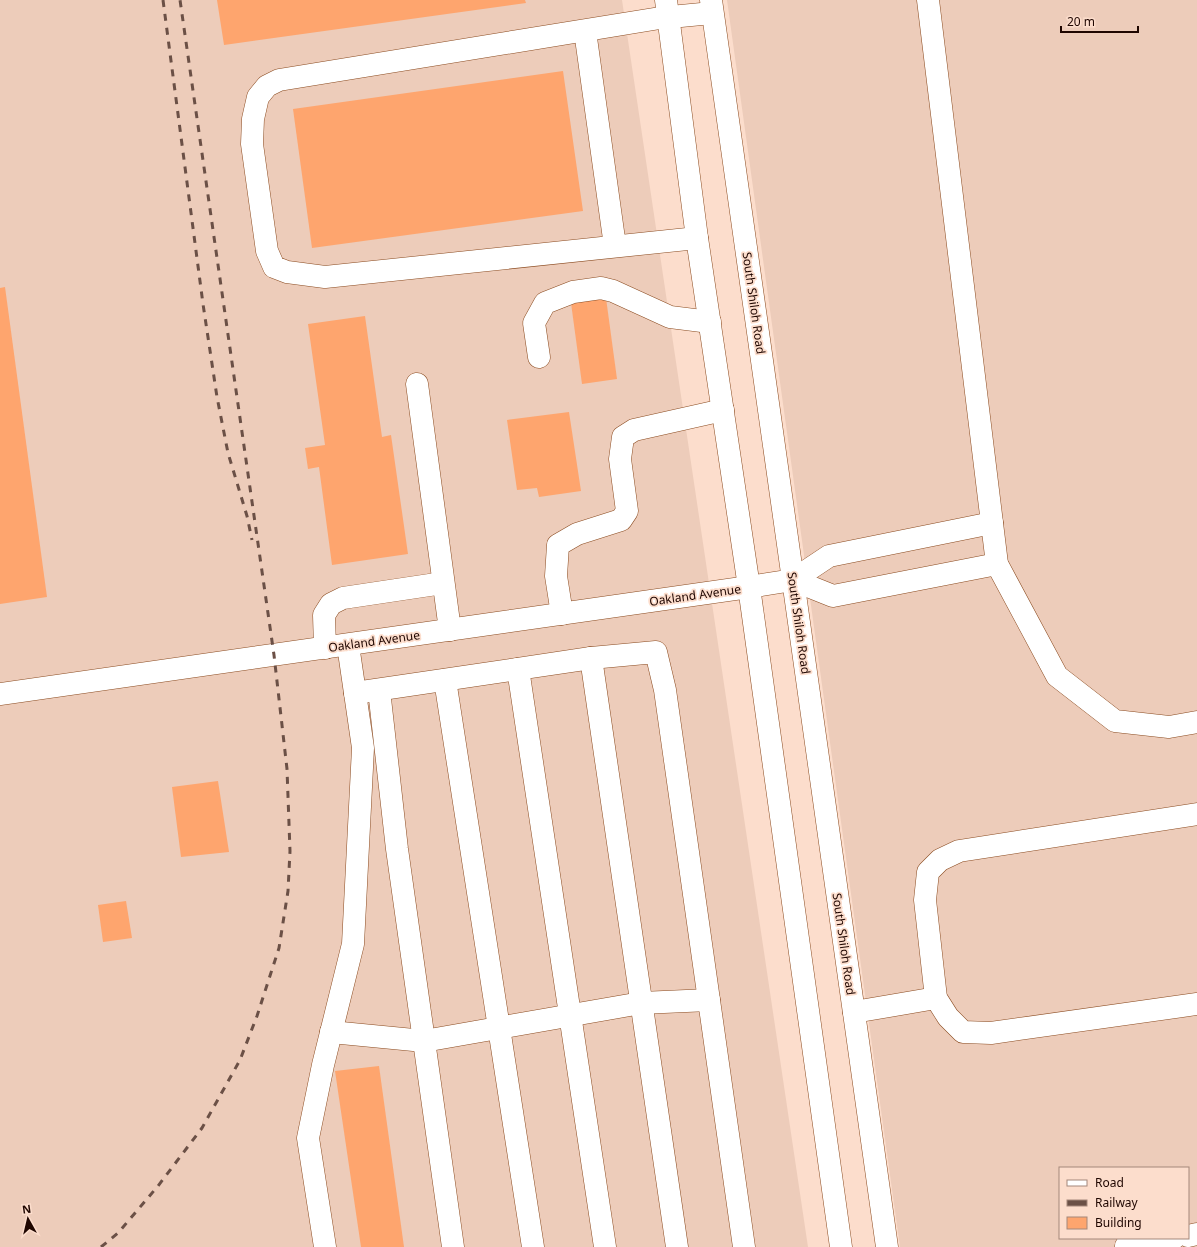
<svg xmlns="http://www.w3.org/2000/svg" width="1197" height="1247" viewBox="0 0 1197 1247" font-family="'Noto Sans',sans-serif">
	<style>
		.built { fill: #edccba; fill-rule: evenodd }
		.building { fill: #fea56e }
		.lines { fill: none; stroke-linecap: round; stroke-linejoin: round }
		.minor-casing { stroke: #8b4b20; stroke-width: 23 }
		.major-casing { stroke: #8b4b20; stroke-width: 23 }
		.minor { stroke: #fff; stroke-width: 22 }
		.major { stroke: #fff; stroke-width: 22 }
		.rail { stroke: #6b5046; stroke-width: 3; stroke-dasharray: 7 7; stroke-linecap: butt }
		.labels { text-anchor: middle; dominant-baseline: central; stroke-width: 3.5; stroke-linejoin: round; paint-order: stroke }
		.street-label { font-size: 12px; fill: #1f0600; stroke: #fcddcc }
	</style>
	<rect width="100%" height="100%" fill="#fcddcc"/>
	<g class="built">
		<polygon points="0,0 622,0 808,1247 0,1247"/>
		<path d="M727,0h470v1247h-297zM1060,1168h128v70h-128z"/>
	</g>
	<g class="building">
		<polygon points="217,0 525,0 526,3 224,45"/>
		<polygon points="563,71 583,211 312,248 293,109"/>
		<polygon points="5,287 47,597 0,604 0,288"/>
		<polygon points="606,298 617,379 582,384 571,303"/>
		<polygon points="365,316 382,437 391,435 408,554 332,565 319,467 308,469 305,448 325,445 308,324"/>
		<polygon points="569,412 581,491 539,497 537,488 517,490 507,420"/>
		<polygon points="218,781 229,852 181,857 172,787"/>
		<polygon points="126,901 132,938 103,942 98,905"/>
		<polygon points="379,1066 404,1247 361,1247 335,1071"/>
	</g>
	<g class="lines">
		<defs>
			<g id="minor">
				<polyline points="928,0 997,564 1057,676 1115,721 1169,727 1197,722"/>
				<polyline points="585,31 615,246"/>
				<polyline points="697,238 325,277 287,272 274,267 267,251 252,144 253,119 258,97 267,86 279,80 660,18 712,13"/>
				<polyline points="539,357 534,323 545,303 573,292 601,288 613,291 670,317 710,322"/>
				<polyline points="417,384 450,630"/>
				<polyline points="793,580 833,596 997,564"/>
				<polyline points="562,614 556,576 558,545 577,534 621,520 627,511 620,459 623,437 634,430 723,410"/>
				<polyline points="325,648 324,615 331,604 343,598 443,583"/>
				<polyline points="591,658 677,1247"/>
				<polyline points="518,669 605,1247"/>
				<polyline points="445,680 533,1247"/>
				<polyline points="379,690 397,849 453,1247"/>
				<polyline points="355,693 591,658 656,652 665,690 744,1247"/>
				<polyline points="0,694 749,587 793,580 829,556 992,523"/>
				<polyline points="1197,814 959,851 940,860 928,872 925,900 936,998 948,1017 963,1032 991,1033 1197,1004"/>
				<polyline points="854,1012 936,998"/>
				<polyline points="331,1032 424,1041 641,1003 709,1000"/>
				<polyline points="1188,1236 1197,1234"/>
				<polyline points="1126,1246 1174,1238"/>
				<polyline points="325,1247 308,1138 323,1065 353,944 363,748 348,645"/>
			</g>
			<g id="major">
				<polyline points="666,0 697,238 749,587 841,1247"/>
				<polyline points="711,0 793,580 887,1247"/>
			</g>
		</defs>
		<use href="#minor" class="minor-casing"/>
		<use href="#major" class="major-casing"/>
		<use href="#minor" class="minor"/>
		<use href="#major" class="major"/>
		<g class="rail">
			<polyline points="163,0 203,304 217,397 228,453 247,516 252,540"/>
			<polyline points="101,1247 118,1233 158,1186 202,1128 240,1060 257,1016 279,948 288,891 290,851 287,769 274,655 180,0"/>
		</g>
	</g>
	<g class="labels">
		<g class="street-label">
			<text transform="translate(754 303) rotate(82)">South Shiloh Road</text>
			<text transform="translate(695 595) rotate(-8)">Oakland Avenue</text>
			<text transform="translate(799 623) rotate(82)">South Shiloh Road</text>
			<text transform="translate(374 641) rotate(-8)">Oakland Avenue</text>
			<text transform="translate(844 944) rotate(82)">South Shiloh Road</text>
		</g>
	</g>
	<rect x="1059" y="1167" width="130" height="72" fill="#fcddcc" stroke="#a4877a"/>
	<rect x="1067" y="1180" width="20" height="6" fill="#ffffff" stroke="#a4877a"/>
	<text x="1095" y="1187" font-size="12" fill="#1f0600">Road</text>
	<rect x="1067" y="1200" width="20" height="6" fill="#6b5046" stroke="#a4877a"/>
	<text x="1095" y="1207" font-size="12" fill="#1f0600">Railway</text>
	<rect x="1067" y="1217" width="20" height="12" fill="#fea56e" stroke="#a4877a"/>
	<text x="1095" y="1227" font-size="12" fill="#1f0600">Building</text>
	<g transform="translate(28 1219) rotate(352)" stroke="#fcddcc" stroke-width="3" paint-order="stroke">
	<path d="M0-3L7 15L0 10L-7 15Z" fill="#1f0600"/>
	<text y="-6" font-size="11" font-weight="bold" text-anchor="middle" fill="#1f0600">N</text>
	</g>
	<path d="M1061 26v6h77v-6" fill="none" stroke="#1f0600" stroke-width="2"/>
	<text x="1067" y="26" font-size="12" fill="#1f0600" stroke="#fcddcc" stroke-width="3" paint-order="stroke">20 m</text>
</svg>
